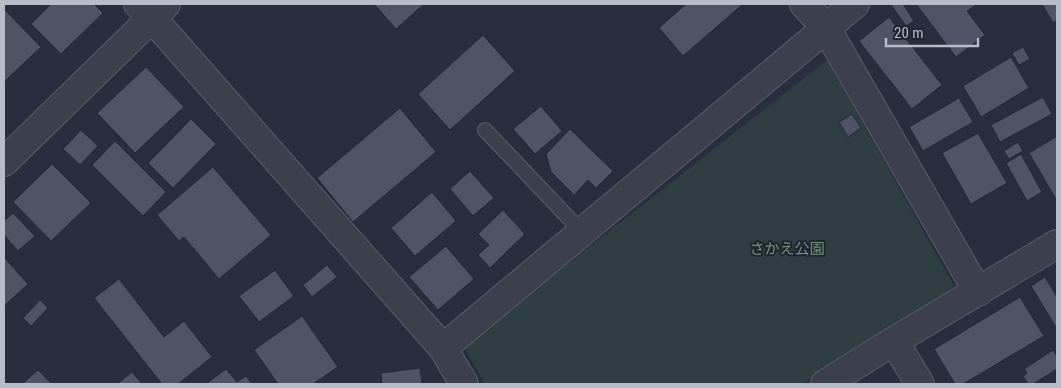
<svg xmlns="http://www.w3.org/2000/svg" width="1061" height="388" viewBox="0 0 1061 388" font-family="'Roboto Condensed','Noto Sans JP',sans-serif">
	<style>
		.green { fill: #2e3e42 }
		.building { fill: #4e5465; stroke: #222734 }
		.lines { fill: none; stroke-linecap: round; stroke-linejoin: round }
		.service-casing { stroke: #595e6b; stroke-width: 16 }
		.minor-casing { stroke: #595e6b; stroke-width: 30 }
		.tertiary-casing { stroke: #595e6b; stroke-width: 30 }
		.service { stroke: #3c404d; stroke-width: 14 }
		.minor { stroke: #3c404d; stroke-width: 28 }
		.tertiary { stroke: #3c404d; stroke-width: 28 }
		.labels { text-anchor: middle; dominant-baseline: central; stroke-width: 4; stroke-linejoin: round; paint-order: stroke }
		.park-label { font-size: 15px; fill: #72967f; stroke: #202532 }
	</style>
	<rect width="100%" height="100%" fill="#282e3d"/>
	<polygon class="green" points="827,60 956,289 802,384 485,384 463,346"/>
	<g class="building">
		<polygon points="51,4 94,4 103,13 61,54 31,24"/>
		<polygon points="374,4 424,4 396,29"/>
		<polygon points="686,4 743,4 683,56 659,28"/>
		<polygon points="892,4 903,4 914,21 906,26 891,5"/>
		<polygon points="916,4 977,4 967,11 985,35 956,57"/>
		<polygon points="1042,4 1057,4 1057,20 1053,23"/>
		<polygon points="4,9 41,47 5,81 4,80"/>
		<polygon points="889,17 942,85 912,109 859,41"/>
		<polygon points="483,35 515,71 450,130 418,94"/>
		<polygon points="1023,47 1030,59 1019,65 1012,53"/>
		<polygon points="1011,57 1029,88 981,117 963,86"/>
		<polygon points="146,67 184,107 135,153 97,113"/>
		<polygon points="1043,97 1052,114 1000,142 991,125"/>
		<polygon points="959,98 973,122 923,151 909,127"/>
		<polygon points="541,106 562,131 535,154 513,129"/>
		<polygon points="400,108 436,152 353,222 317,178"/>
		<polygon points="852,114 861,128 848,137 839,122"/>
		<polygon points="191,119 216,144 173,188 148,163"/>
		<polygon points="570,129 613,171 596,188 588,180 574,195 551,172 546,154"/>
		<polygon points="81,130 98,146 80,165 63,149"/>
		<polygon points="978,133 1007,183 971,204 942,153"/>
		<polygon points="1057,136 1057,201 1029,153"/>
		<polygon points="115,141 166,192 143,216 92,165"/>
		<polygon points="1018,142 1023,151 1009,159 1004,151"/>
		<polygon points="1021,154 1042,192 1027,201 1006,163"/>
		<polygon points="52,164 91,203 51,241 13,202"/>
		<polygon points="213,167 271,235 219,279 184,237 179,241 157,215"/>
		<polygon points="470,171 494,198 473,216 450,189"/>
		<polygon points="432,192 456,221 415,256 391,228"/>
		<polygon points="503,210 525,234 490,268 478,255 489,245 478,234"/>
		<polygon points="13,213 35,236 18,251 4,235 4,221"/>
		<polygon points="446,246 474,279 438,310 409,277"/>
		<polygon points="4,257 28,284 4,306"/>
		<polygon points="327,265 337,277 312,297 303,285"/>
		<polygon points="275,270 294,296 259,322 239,296"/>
		<polygon points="1045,277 1057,297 1057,329 1031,286"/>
		<polygon points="119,279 164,337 184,321 212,357 178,384 162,384 94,298"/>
		<polygon points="1020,297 1044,336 963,384 955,384 934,349"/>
		<polygon points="40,300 48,308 31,326 23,318"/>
		<polygon points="302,316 338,367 313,384 278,384 254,350"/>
		<polygon points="1053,350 1057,356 1057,369 1033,384 1028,384 1023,376 1027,373 1024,369"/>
		<polygon points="420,368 422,384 382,384 381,373"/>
		<polygon points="226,369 237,382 246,376 252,384 206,384"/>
		<polygon points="38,370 52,384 22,384"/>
		<polygon points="132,372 142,384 117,384"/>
	</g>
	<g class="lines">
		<defs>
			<polyline id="service" points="485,130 582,232"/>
			<g id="minor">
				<polyline points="138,4 152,18 443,348 464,384"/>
				<polyline points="804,4 826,28 978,292"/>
				<polyline points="894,341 920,384"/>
				<polyline points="443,348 855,4"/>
				<polyline points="825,384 894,341 1057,244"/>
			</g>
			<polyline id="tertiary" points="4,162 166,4"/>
		</defs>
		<use href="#service" class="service-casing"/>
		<use href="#minor" class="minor-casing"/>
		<use href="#tertiary" class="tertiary-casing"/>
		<use href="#service" class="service"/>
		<use href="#minor" class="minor"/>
		<use href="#tertiary" class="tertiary"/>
	</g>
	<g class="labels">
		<g class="park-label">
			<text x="787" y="249">さかえ公園</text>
		</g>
	</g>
	<rect width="1061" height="388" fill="none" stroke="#b8bcc8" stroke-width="10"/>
	<path d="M886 38v8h92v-8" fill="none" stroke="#b8bcc8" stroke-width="2.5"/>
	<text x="894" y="38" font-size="15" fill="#b8bcc8" stroke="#202532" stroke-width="4" paint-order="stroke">20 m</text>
</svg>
